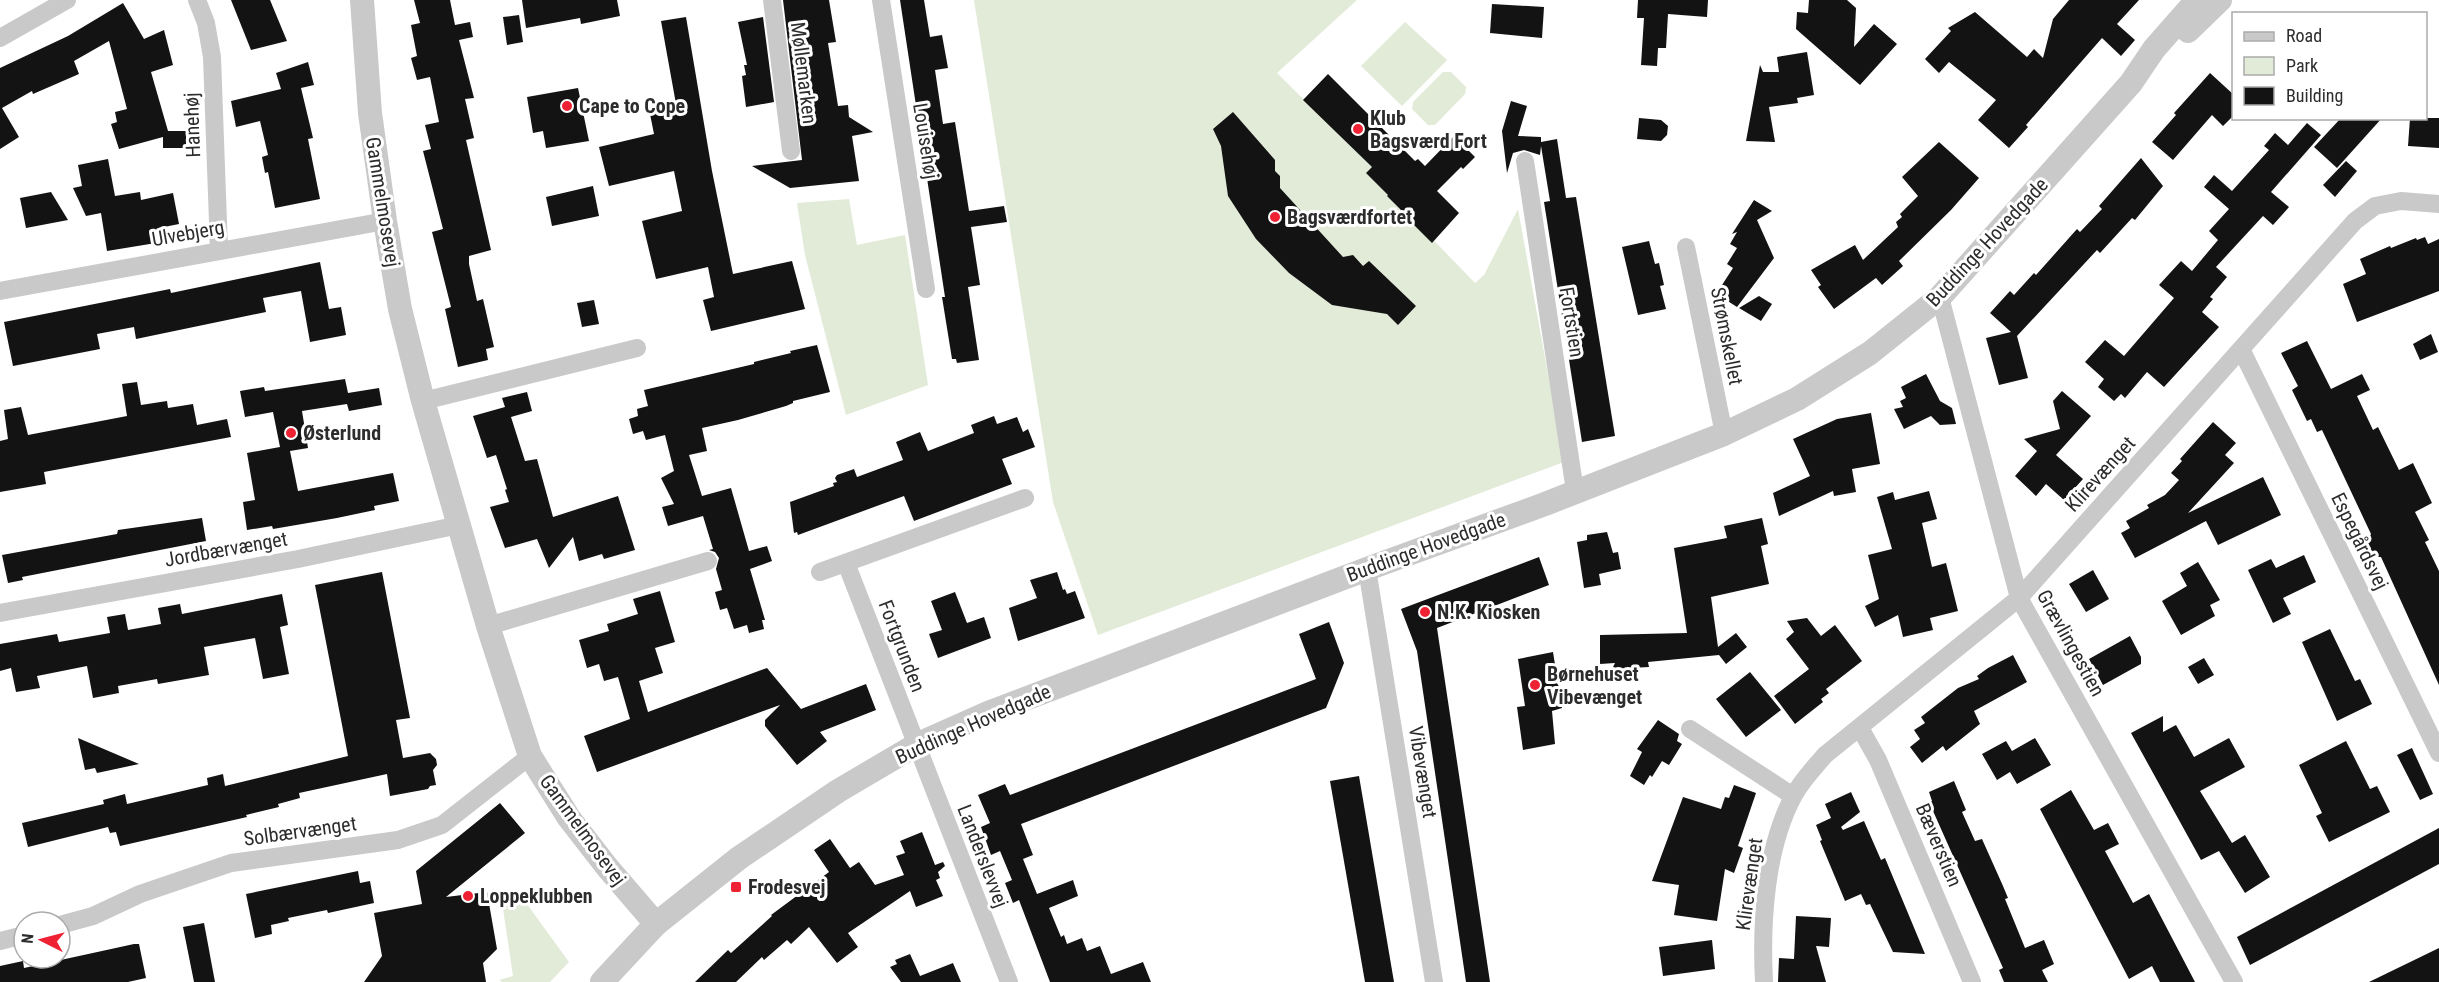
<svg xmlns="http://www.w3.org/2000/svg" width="2439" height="982" viewBox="0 0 2439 982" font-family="'Roboto Condensed',sans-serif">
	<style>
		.green { fill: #e2ebd8 }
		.building { fill: #131313 }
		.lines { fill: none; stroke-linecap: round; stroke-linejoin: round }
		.minor { stroke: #c9c9c9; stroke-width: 18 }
		.tertiary { stroke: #c9c9c9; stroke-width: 24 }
		.poi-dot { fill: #e23; stroke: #fff; stroke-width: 2 }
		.labels { text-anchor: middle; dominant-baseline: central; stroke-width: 6; stroke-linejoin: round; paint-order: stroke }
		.street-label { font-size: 20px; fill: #2c2c2c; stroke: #fff }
		.poi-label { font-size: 20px; font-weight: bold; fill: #2c2c2c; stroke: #fff; text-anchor: start }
	</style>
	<rect width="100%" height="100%" fill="#fff"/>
	<g class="green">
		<polygon points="974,0 1357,0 1277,73 1372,167 1391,192 1387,196 1415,226 1417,223 1475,283 1484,275 1518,209 1564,462 1098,635 1053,502"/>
		<polygon points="1405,22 1447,60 1402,106 1361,66"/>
		<polygon points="1443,72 1451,72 1466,87 1465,94 1435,125 1428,125 1412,109 1413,102"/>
		<polygon points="849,199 857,245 905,235 928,385 846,415 805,255 797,203"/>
		<polygon points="524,900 569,962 550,982 502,982 499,980 513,976 502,902"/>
	</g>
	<g class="building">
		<polygon points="231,0 270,0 287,41 251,50"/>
		<polygon points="414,0 450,0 455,25 470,22 473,37 459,40 474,98 465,99 474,138 466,140 491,250 469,256 469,264 477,301 483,299 494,347 486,349 488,360 458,367 445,309 451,307 432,232 443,229 423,151 431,149 425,125 439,122 430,77 417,80 411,58 417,56 411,25 420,23"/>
		<polygon points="522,0 617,0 620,16 581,24 580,18 526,28"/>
		<polygon points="783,0 829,0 836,42 828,43 838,106 848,105 849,117 873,132 852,136 859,181 790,188 752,166 802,160"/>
		<polygon points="900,0 924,0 930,37 942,35 948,68 935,70 943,124 955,122 969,211 1004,206 1007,222 971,227 980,285 968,287 979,360 957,363 956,359 952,359 942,297 945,297"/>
		<polygon points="1638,0 1708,0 1707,17 1668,14 1666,48 1658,48 1657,66 1641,65 1644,18 1637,18"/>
		<polygon points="1809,0 1847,0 1856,8 1854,47 1874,24 1897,44 1860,85 1796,29 1797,12 1808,13"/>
		<polygon points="2069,0 2139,0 2117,24 2135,40 2121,56 2102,38 2026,125 2028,127 2009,148 1978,120 1996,100 1949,62 1939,73 1925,59 1951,31 1948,28 1975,12 2027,57 2034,49 2043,58 2053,19"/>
		<polygon points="123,3 144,39 164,30 173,65 151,72 168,131 186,131 186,148 163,148 163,137 119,149 111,124 117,122 115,112 127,109 109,41 74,61 79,74 33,94 32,91 2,108 19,137 0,149 0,68 68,36"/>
		<polygon points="1492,4 1544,7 1542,38 1490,33"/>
		<polygon points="519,15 523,42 507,45 503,17"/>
		<polygon points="686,17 712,171 733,274 792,261 805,309 711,331 703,300 714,297 708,267 656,279 642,221 682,211 674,171 609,186 599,147 654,134 649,109 676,104 661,21"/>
		<polygon points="763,17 774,102 746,107 742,76 746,75 744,65 747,65 738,22"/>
		<polygon points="1807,52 1814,95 1797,98 1798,103 1769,107 1775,142 1746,141 1760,65 1763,72 1779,72 1777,57"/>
		<polygon points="308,62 314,85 301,88 313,138 308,139 320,199 275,208 268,172 265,173 262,157 268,155 260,121 236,127 231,101 281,89 276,73"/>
		<polygon points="2210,73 2234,95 2234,115 2223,126 2212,115 2173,160 2152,142 2176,115 2174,113"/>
		<polygon points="1328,74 1415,161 1418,159 1425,166 1454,136 1475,157 1463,169 1461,167 1437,191 1459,213 1432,243 1400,211 1401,210 1387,196 1388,195 1366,173 1372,167 1303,100"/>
		<polygon points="578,88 589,141 546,148 543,131 533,133 527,97"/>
		<polygon points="1511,101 1527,106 1518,136 1541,137 1541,142 1557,139 1566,198 1576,197 1615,436 1582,442 1544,202 1550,201 1541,146 1540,155 1524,150 1513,153 1507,173 1502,131"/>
		<polygon points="1233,112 1275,160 1275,171 1280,176 1280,188 1343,257 1353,255 1363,266 1369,261 1416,306 1398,325 1387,314 1332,305 1289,273 1256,239 1228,196 1221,146 1213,129"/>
		<polygon points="1639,118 1661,120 1668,126 1667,135 1661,141 1637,139"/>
		<polygon points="2341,118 2382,118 2337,168 2314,147"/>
		<polygon points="2410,118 2439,118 2439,148 2408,146"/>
		<polygon points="2307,123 2321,135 2271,192 2289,207 2273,225 2263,216 2216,267 2227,277 2210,297 2213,299 2202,312 2219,327 2164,387 2147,372 2125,398 2121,394 2114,401 2098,387 2104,379 2085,362 2105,340 2124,356 2174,298 2159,285 2181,261 2192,271 2218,240 2209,231 2229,209 2204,187 2214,175 2232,191 2269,150 2264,146 2275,133 2288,145"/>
		<polygon points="1939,142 1979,178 1951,210 1899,261 1903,266 1882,285 1876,278 1834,309 1818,287 1821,285 1811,270 1855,245 1863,260 1898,227 1896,222 1902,217 1900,214 1918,196 1902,177"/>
		<polygon points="2141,158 2163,186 2135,220 2132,218 2100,253 2097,250 2017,336 2028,378 1999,385 1986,338 2011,332 1990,313 2010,291 2014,295 2034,273 2036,275 2077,229 2080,232 2102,209 2099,206"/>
		<polygon points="108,159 115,196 140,192 141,200 173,193 179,224 159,228 162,242 107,251 101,213 86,216 73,188 82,186 78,165"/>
		<polygon points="2346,161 2357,171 2335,197 2323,185"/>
		<polygon points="593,186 599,216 552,226 546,197"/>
		<polygon points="51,192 68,220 26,228 20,198"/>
		<polygon points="1754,200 1772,211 1757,220 1774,258 1737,307 1723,298 1728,289 1722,285 1733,268 1727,264 1737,248 1730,244 1737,232 1732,234"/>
		<polygon points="2425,237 2428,244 2439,239 2439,291 2357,322 2343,284 2366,274 2360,259 2390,246 2391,248 2416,238 2417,240"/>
		<polygon points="1649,241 1655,264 1659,263 1664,285 1660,286 1666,309 1638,315 1622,247"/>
		<polygon points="320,262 329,309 341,307 346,335 310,342 301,291 263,298 266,312 136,339 134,327 97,334 100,349 13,366 4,322 170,289 171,293"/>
		<polygon points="1759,296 1772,304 1761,321 1739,308"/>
		<polygon points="594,300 599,324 582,327 577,303"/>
		<polygon points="2431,334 2438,352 2420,360 2413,344"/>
		<polygon points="2307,341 2331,389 2362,374 2370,390 2357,396 2373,430 2378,427 2399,470 2413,463 2432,503 2415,512 2429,540 2425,542 2439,571 2439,685 2381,557 2359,557 2371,534 2322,430 2317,432 2311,419 2307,421 2292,390 2298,386 2281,353"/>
		<polygon points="817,345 830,392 793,401 793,403 786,406 738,420 702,428 707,451 689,455 702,496 731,488 749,551 767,546 772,561 750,569 765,620 762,620 764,629 749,633 747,625 734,629 727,608 720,610 715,592 722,590 716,569 719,558 715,552 709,550 713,549 703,516 668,526 662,507 674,504 661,478 674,471 665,435 646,440 643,431 633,434 629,419 638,416 637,409 648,406 644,390 754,364 754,362 791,353 790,351"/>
		<polygon points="1926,374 1940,401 1952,408 1956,424 1940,425 1931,416 1904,429 1894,409 1903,407 1900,401 1906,398 1901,387"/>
		<polygon points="345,379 348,393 379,388 382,405 349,411 347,404 302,411 308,448 290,451 298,491 393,473 399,501 374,506 375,510 337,518 273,529 272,526 247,530 243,502 255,500 247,453 280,447 273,412 245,417 240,391 264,387 265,391"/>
		<polygon points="137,382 141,405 167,401 168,408 193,404 197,425 227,419 231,437 44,472 46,484 0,492 0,441 8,439 4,410 21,407 28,435 127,416 122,384"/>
		<polygon points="2062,391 2091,416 2056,455 2083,479 2064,500 2046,484 2036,496 2015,476 2037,451 2024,439 2060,429 2053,401"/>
		<polygon points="527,392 532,411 511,417 525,461 537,459 553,517 618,496 635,550 604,559 602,554 579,561 573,537 549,568 537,539 505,548 490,507 509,502 505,490 507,489 496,455 487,458 473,416 505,407 502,398"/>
		<polygon points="1871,413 1880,464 1852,469 1856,492 1834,496 1833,491 1779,516 1773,493 1810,476 1793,439 1837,419"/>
		<polygon points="994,416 997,424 1017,417 1023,432 1028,429 1035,447 1002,459 1012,484 914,521 904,496 798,535 797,532 794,533 790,502 834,486 833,483 837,482 835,478 837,475 854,469 857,477 903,460 896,442 920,432 928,451 974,433 971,425"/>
		<polygon points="2213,422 2236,443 2225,455 2234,463 2188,513 2263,477 2281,515 2218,545 2206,521 2135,558 2121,533 2130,528 2126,521 2149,508 2147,505 2165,495 2179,480 2171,473 2182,461 2180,459"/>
		<polygon points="1929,491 1937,519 1922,523 1932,567 1946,563 1958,611 1930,618 1933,630 1903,637 1898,615 1875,627 1865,606 1879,599 1868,555 1892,549 1877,497 1893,492 1895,500"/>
		<polygon points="202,518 206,541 22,577 23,580 8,583 2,555 117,534 118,530"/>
		<polygon points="1762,518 1768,544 1761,546 1769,584 1711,597 1718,647 1736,633 1747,647 1726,664 1719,655 1648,662 1649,667 1612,669 1615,663 1600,664 1600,635 1687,633 1674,548 1727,538 1724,526"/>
		<polygon points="1607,532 1613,553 1618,552 1621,569 1599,574 1601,585 1584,588 1577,542 1587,540 1587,535"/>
		<polygon points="2304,555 2316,582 2283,598 2291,614 2273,623 2248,570 2271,559 2276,568"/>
		<polygon points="1539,557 1549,585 1437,628 1490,982 1466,982 1417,651 1401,609"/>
		<polygon points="2198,562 2220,600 2210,605 2215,616 2181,635 2162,601 2187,586 2180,573"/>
		<polygon points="2093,570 2109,599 2086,612 2069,584"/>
		<polygon points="382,572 410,718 396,720 403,758 430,753 436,759 437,765 433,770 436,785 430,786 428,789 390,796 387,774 299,793 300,798 278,804 279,807 246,815 247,817 120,846 116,832 110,833 108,827 28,847 22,823 104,804 103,800 125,794 127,804 208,785 207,778 223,774 225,786 348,756 315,585"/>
		<polygon points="1057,572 1063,590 1065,589 1067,594 1075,591 1085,618 1018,641 1009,608 1037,598 1030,580"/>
		<polygon points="660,591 675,642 655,648 663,673 639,681 648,712 767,668 801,709 866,684 876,710 820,732 827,741 797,765 765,726 765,720 780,705 597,772 584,736 630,719 618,677 604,681 599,664 587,668 579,640 609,631 607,624 638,614 633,599"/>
		<polygon points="955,592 967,623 984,617 991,638 938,658 929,634 942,630 931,601"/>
		<polygon points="282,594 288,625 280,627 289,674 263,679 255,638 204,647 209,675 158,684 157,679 118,686 119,693 93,698 87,666 37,676 40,688 16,692 11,668 0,671 0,644 57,634 59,642 110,633 107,617 125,614 128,630 161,624 158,608 180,604 182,614"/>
		<polygon points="1807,618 1821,636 1835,625 1862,661 1826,689 1829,693 1821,699 1823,702 1795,724 1774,696 1809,669 1786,639 1794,632 1787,621"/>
		<polygon points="1329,622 1344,663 1326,708 1021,824 1033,855 1023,859 1037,894 1073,880 1078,896 1049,908 1061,937 1064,935 1067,944 1082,938 1087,951 1100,946 1111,974 1143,962 1151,982 1050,982 1019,900 1013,903 1005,883 1012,880 1000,851 991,855 981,827 990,823 978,795 1005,784 1010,795 1316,679 1299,634"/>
		<polygon points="2330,629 2355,681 2360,679 2372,704 2337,721 2302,642"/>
		<polygon points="2130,636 2141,657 2141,664 2103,685 2089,659"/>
		<polygon points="1553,652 1562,708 1552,711 1555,744 1523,750 1517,707 1525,706 1518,659"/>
		<polygon points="2013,655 2027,682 1974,711 1980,724 1946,751 1943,746 1922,763 1910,747 1920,739 1914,730 1925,723 1921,717 1958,688 1979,679 1977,676 1988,668"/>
		<polygon points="2204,658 2214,675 2198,684 2188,667"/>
		<polygon points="1750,672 1781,710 1746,737 1716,699"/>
		<polygon points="2163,716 2163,732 2176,725 2194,757 2229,738 2245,767 2200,791 2232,843 2245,835 2270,877 2245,893 2219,851 2201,860 2131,733"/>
		<polygon points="1658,720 1679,734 1677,741 1682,744 1669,765 1662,761 1652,777 1650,775 1644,785 1630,776 1642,752 1637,749"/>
		<polygon points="78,738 139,764 97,773 95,768 85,770"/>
		<polygon points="2035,738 2051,765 2017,784 2010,772 1997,780 1982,754 2006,741 2012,751"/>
		<polygon points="2346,741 2370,789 2377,786 2390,812 2329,842 2316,816 2322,813 2299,765"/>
		<polygon points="2412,748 2433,794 2420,800 2397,755"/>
		<polygon points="1359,776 1394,982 1365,982 1330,781"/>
		<polygon points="1954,781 1966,810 1962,812 1975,841 1982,839 2003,886 2008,898 2005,899 2025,948 2044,940 2054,964 2042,970 2048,982 2004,982 1999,970 2003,968 1929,802 1932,801 1929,792"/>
		<polygon points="1734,785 1756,793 1738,846 1743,848 1734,873 1725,869 1717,921 1674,915 1679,885 1652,881 1683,797 1721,809 1725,797 1729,798"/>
		<polygon points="2071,790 2094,830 2108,823 2119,844 2105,851 2133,903 2149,894 2195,982 2160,982 2152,966 2129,979 2040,809"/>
		<polygon points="1851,792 1860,812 1841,827 1843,830 1864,821 1881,860 1885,858 1925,954 1893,952 1870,904 1866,905 1861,894 1845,901 1820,841 1822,840 1816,825 1831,818 1825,804"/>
		<polygon points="500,803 525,833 446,897 487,892 497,949 483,963 486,982 364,982 382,956 374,913 422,904 416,871"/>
		<polygon points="2439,828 2439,864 2250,965 2237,937"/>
		<polygon points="922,832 935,865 943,862 945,866 938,872 940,878 936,880 943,896 916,907 910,891 848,933 858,947 837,963 809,927 791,944 787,940 764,960 762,957 736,982 695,982 728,950 731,953 772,916 771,915 829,872 814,850 830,839 850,868 859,862 875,885 904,875 896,856 905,853 900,841"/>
		<polygon points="358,871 360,883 370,881 374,903 328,913 327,910 288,918 289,921 271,925 272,934 255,938 246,894"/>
		<polygon points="1796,916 1831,918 1829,947 1816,946 1826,982 1778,982 1779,958 1794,959"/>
		<polygon points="204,923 215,982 194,982 183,927"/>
		<polygon points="1712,940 1715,969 1663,976 1659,947"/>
		<polygon points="134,944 139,944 146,978 128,982 0,982 0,966 23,961 24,968"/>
		<polygon points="2439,948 2439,982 2369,982"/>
		<polygon points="910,954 920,976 953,963 961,982 901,982 890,967 897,964 895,960"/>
	</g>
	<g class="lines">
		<g class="minor">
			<polyline points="197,0 206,23 212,57 219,250"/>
			<polyline points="772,0 791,151"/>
			<polyline points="881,0 926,289"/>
			<polyline points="0,38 67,0"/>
			<polyline points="1525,161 1575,491"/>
			<polyline points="1686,247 1724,434"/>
			<polyline points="0,291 385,221"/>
			<polyline points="1940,297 2019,598 2234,982"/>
			<polyline points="2241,349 2439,753"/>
			<polyline points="423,401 637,348"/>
			<polyline points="846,563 1009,982"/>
			<polyline points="1367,569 1434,982"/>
			<polyline points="820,572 1025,498"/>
			<polyline points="0,613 298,559 459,525"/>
			<polyline points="488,626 708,561"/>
			<polyline points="1860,728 1878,760 1972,982"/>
			<polyline points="1690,729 1793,796"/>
			<polyline points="60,925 93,916 140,894 231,863 398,840 442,825 530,756"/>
			<polyline points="0,941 24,935"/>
			<path d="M1764,982c-3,-58 1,-134 30,-187 8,-15 20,-27 31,-40l194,-157 336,-377 20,-15 26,-5 38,3"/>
		</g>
		<g class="tertiary">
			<polyline points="362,0 370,113 385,221 400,309 423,401 488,626 530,756 569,818 607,867 656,924"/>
			<polyline points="2188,31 2220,0"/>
			<polyline points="602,982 656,924 739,858 838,791 916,745 988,713 1367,569 1545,504 1724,434 1797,399 1870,353 1940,297 2131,83 2154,49 2197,0"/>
		</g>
	</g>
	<g class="poi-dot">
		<circle cx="567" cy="106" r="6"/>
		<circle cx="1358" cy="129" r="6"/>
		<circle cx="1275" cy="217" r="6"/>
		<circle cx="291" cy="433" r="6"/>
		<circle cx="1425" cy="612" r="6"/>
		<circle cx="1535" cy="685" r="6"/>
		<rect x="730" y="881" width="12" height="12" rx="3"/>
		<circle cx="468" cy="896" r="6"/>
	</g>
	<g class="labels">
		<g class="street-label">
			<text transform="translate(804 73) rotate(83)">Møllemarken</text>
			<text transform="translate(192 125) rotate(-92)">Hanehøj</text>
			<text transform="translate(926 141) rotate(81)">Louisehøj</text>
			<text transform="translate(383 202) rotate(81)">Gammelmosevej</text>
			<text transform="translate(188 233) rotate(-10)">Ulvebjerg</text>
			<text transform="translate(1987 242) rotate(-47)">Buddinge Hovedgade</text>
			<text transform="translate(1572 322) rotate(81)">Fortstien</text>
			<text transform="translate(1727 336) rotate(79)">Strømskellet</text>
			<text transform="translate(2100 474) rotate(-48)">Klirevænget</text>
			<text transform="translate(2360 541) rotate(64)">Espegårdsvej</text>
			<text transform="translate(1426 547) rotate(-20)">Buddinge Hovedgade</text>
			<text transform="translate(226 549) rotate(-10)">Jordbærvænget</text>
			<text transform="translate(2071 643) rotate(61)">Grævlingestien</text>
			<text transform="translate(902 646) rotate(69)">Fortgrunden</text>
			<text transform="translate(973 724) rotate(-24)">Buddinge Hovedgade</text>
			<text transform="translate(1423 772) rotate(81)">Vibevænget</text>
			<text transform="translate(583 830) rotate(54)">Gammelmosevej</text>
			<text transform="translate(300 831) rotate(-8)">Solbærvænget</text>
			<text transform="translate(1939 845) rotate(67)">Bæverstien</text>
			<text transform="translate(983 856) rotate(69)">Landerslevvej</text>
			<text transform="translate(1749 884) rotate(-82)">Klirevænget</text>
		</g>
		<g class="poi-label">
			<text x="579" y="106">Cape to Cope</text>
			<text x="1370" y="118">Klub<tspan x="1370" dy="23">Bagsværd Fort</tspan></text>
			<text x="1287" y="217">Bagsværdfortet</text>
			<text x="303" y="433">Østerlund</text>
			<text x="1437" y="612">N.K. Kiosken</text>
			<text x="1547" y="674">Børnehuset<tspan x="1547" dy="23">Vibevænget</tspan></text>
			<text x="748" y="887">Frodesvej</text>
			<text x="480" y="896">Loppeklubben</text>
		</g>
	</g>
	<rect x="2232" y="12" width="195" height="108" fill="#ffffff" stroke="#ababab" stroke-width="1.5"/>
	<rect x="2244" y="32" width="30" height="9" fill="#c9c9c9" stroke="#ababab" stroke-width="1.5"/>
	<text x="2286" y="42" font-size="18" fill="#2c2c2c">Road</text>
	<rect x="2244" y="57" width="30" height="18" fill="#e2ebd8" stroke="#ababab" stroke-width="1.5"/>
	<text x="2286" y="72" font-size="18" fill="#2c2c2c">Park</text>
	<rect x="2244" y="87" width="30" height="18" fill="#131313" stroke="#ababab" stroke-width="1.5"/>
	<text x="2286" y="102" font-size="18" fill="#2c2c2c">Building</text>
	<g transform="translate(42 940) rotate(276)"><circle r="28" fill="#ffffff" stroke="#ababab" stroke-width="1.5"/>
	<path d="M0-4.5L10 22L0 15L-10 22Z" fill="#ee2233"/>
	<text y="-9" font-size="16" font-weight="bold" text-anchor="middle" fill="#2c2c2c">N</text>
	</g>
</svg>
